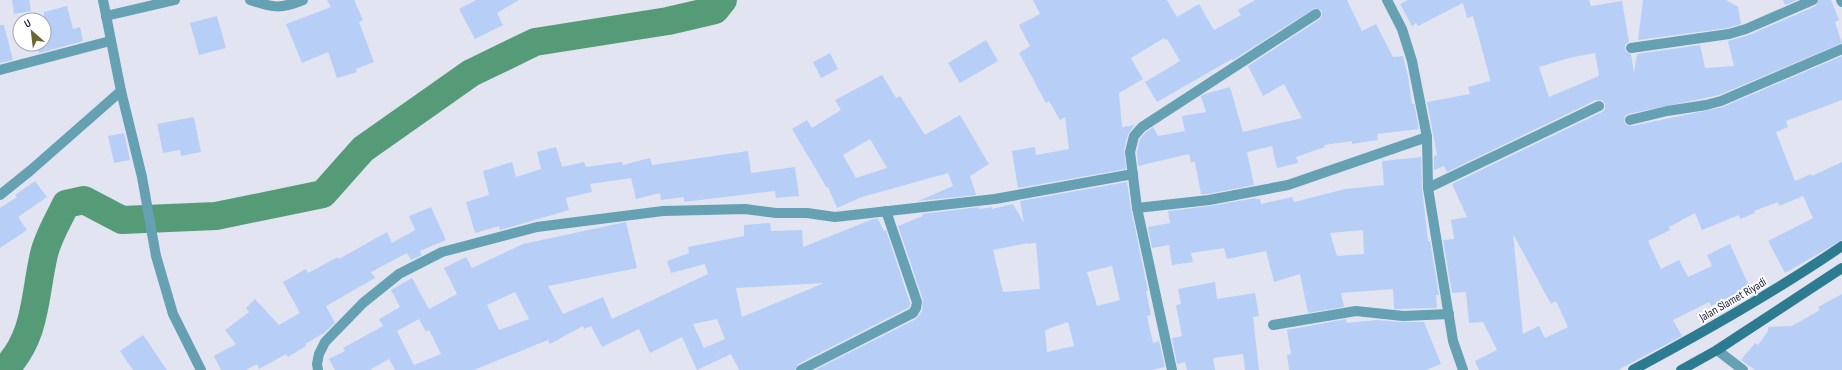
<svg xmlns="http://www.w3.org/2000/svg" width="1842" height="370" viewBox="0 0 1842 370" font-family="'Sofia Sans Condensed',sans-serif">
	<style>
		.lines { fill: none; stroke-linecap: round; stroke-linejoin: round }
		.river { stroke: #559b78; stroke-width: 28 }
		.building { fill: #b7cff6; fill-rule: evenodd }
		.minor { stroke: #65a0b3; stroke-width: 10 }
		.secondary { stroke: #2d7b91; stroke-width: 10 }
		.labels { text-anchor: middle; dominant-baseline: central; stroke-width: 4; stroke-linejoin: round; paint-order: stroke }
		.street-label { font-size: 12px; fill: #21233e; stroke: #fff }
	</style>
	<rect width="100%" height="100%" fill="#e2e4f2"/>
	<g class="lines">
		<path class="river" d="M4,370c33,-33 30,-73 40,-116 4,-17 15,-35 22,-50l18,-4 38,20 94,-4 107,-22 40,-45 108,-76 64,-31 133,-21 47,-11 8,-10"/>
	</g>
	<g class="building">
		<polygon points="12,0 29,0 31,11 14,14"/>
		<polygon points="327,0 354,0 363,20 359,22 374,62 356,69 357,72 337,78 328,52 302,63 286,24 331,7"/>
		<polygon points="476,0 519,0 497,13 503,25 475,39 459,9"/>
		<polygon points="1033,0 1167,0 1177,17 1199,4 1214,30 1241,15 1238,10 1255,0 1347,0 1362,31 1376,24 1393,57 1403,56 1408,76 1412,104 1414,104 1419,129 1377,134 1378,140 1352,144 1352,141 1324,145 1325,147 1296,157 1298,163 1277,168 1272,146 1247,152 1254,185 1208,194 1201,194 1195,162 1191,162 1189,154 1138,166 1137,152 1140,139 1146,132 1153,127 1158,136 1185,131 1182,116 1206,112 1201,96 1205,94 1230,87 1243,132 1302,118 1284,84 1263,96 1248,66 1320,19 1322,14 1322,11 1315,8 1233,60 1232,59 1157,102 1145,82 1180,61 1167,39 1165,40 1164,38 1131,58 1143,79 1119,93 1122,127 1135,125 1128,134 1124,150 1126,169 1018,188 1012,151 1035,147 1036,155 1069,149 1065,117 1060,120 1049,101 1046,103 1019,53 1030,46 1019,25 1040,14"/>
		<path d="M1408,0h181l2,6 31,-5 7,41 -4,3v4l1,3 5,2 3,19 3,-19 63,-9 5,23 29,-2 -6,-25 21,-6 67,-29 3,-6h12l8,20 -4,2 7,21 -123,52 -91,19 -3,2 -1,5 2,4 6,1 91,-19 119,-51v44l-56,21 2,6 -12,5 19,49 16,-7 1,2 30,-14v78l-57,33 -17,-32 45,-23 -10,-22 -24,10 -1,-4 -24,9 1,2 -15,6 -1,-4 -37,15 -7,-17 -26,14 1,3 -22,11 13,28 18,-9 9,17 24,-11 -5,-11 23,-11 20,44 -39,18 -2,-4 -36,18 9,16 -64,34h-139l-4,-9 22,-11 -14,-28 -14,1 -3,-31 -14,1 -9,-53 11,-1 -3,-19 16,-3 -15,-33 150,-72 3,-3v-5l-3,-4h-6l-149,72 -3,-6 -10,4v-14l3,-1 -10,-53 43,-8 -2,-7 22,-6v-2l-17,-63 -6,2 -4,-15 -45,23 -2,-3 -4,3 -12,-22zM1595,53l4,23 -50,21 -10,-30 30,-9zM1513,234l38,70 5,-3 12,26 -23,11 -6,-12 -16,8z"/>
		<polygon points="1643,0 1726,0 1738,7 1741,24 1728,28 1638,40"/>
		<polygon points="1783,0 1797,0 1785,5"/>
		<polygon points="67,6 73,29 80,27 83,41 39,53 37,44 44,44 44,12"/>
		<polygon points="217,16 226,48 199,55 190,23"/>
		<polygon points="0,25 4,25 13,60 0,63"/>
		<polygon points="986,40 998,61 960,83 948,63"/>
		<polygon points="830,53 838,69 821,78 813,62"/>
		<path d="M882,75l14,23 4,-2 25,39 35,-20 29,49 -19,12 6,19 -58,6 35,-15 -5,-13 -86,24 -25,11 -9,-21 -1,1 -35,-59 15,-9 5,8 29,-18 -6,-10zM870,139l17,29 -31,10 -13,-23z"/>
		<polygon points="194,117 201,152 181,156 180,150 163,153 157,124"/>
		<polygon points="124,133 130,160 114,163 108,136"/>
		<polygon points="556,147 562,167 584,162 586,167 622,162 623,165 650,158 652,165 748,151 751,173 795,167 799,196 776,198 775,191 684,202 684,197 661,200 660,193 636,199 631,178 590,184 592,192 566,198 569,210 500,230 499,226 475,233 466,202 489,195 483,171 512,162 516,177 541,169 537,152"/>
		<path d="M1421,157l1,31 6,53h2l9,54h-3l1,13 -43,1 -1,-20 -52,4 3,14 -36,6 -8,-39 -26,8 -8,-31 -39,8 -3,-11 -33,5 2,9 -21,3 -3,-20 -17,3 -4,-21 22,-4 -2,-12 42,-5 46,-8v1h4l1,5 31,-7 2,5 51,-13 39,-4 -2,-24zM1363,230l1,24 -27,2 -7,-23z"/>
		<polygon points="35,181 47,197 18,217 27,230 0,248 0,208 17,197 15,195"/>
		<path d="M1127,182l4,27 17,82h-2l5,24 -4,1 6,27 6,-2 6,26 -13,3h-337l101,-51 6,-8 1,-11 -25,-74 25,-10 -1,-2 57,-7 1,2 12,-2v2l21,-5 11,19 -4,-22zM1028,243v1l8,-1 4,46 -37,3 -10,-42zM1112,266l8,34 -23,6 -10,-34zM1068,322l6,24 -27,6 -2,-22z"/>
		<polygon points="431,207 446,240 420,251 422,255 411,260 407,253 371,272 375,278 326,306 335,323 324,333 305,344 306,346 288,357 286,354 259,369 257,364 246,370 221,370 214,356 236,344 225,330 249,312 246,308 255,299 279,325 300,313 283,282 306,269 308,273 338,257 339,259 387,232 392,243 415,230 409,216"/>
		<path d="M873,219h5l6,12 2,-1 24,73v3l-2,2 -110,56 -3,6h-56l-8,-16 -34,16 -15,-33 -32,16 -11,-24 -37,18 -11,-21 -7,3 -1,-3 -33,18 -2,-3 2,-2 -76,31h-79l-6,-11 -19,11h-35l-6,-11 16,-8 -2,-3 40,-22 -4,-7 21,-12 -9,-17 21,-12 17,31 28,-15 -13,-26 22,-11 6,11 51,-24 103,-22 11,46 -89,18 15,28 40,-17 9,22 96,-45 -3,-10 -34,9 -4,-12 22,-8 -1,-6 56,-11v-11l26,-2 1,8 31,-1 1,17zM824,283l-82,34 -6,-29zM515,292l14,27 -30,11 -12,-25zM419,319l7,13 3,-2 12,24 -27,11 -17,-34zM717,319l8,20 -21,9 -11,-24z"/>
		<polygon points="1215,282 1217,299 1255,293 1259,316 1253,317 1259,370 1245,370 1243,354 1213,358 1215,370 1187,370 1185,362 1177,364 1172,338 1182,336 1176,305 1181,304 1178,289"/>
		<polygon points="1842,294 1842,370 1755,370 1741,360 1755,343 1758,345 1768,331 1768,327 1792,326 1820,310 1818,307"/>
		<polygon points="1346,319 1347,323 1376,320 1402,322 1424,322 1441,364 1426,370 1289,370 1287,355 1291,354 1287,330"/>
		<polygon points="143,335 167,370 133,370 120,351"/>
	</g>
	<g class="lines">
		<g class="minor">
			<polyline points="103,0 121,91 142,177 156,256 173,314 201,370"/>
			<path d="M250,0c23,8 31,9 53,0"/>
			<polyline points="1387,0 1402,29 1412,61 1427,137 1428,188 1453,341 1463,370"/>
			<polyline points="1841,0 1842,2"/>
			<polyline points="106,16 175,0"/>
			<polyline points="1631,48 1729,34 1746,29 1813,0"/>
			<polyline points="0,70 110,41"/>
			<polyline points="1630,120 1667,111 1706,105 1721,101 1842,49"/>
			<polyline points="1428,188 1599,106"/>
			<polyline points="0,195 31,170 121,91"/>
			<polyline points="1137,208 1209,200 1288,185 1427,137"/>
			<polyline points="1273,325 1356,311 1403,316 1449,314"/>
			<polyline points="1717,350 1743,370"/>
			<polyline points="318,370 317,364 319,354 325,342 363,303 399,274 442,252 537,227 663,211 745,209 776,213 807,213 835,217 995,199 1133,174"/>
			<polyline points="801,370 913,313 916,308 917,302 886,211"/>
			<polyline points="1172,370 1137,208 1130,152 1134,136 1142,127 1316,14"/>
		</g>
		<g class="secondary">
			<path d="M1633,370c71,-38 142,-78 209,-124"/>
			<polyline points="1681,370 1717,350 1842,268"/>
		</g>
	</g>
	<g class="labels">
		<g class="street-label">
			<text transform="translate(1733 300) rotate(-30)">Jalan Slamet Riyadi</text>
		</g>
	</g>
	<g transform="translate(32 32) rotate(332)"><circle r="19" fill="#ffffff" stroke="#a6a7b2"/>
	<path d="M0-3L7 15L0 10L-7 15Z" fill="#6e6632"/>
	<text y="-6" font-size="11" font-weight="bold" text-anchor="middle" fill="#21233e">U</text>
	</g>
</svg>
